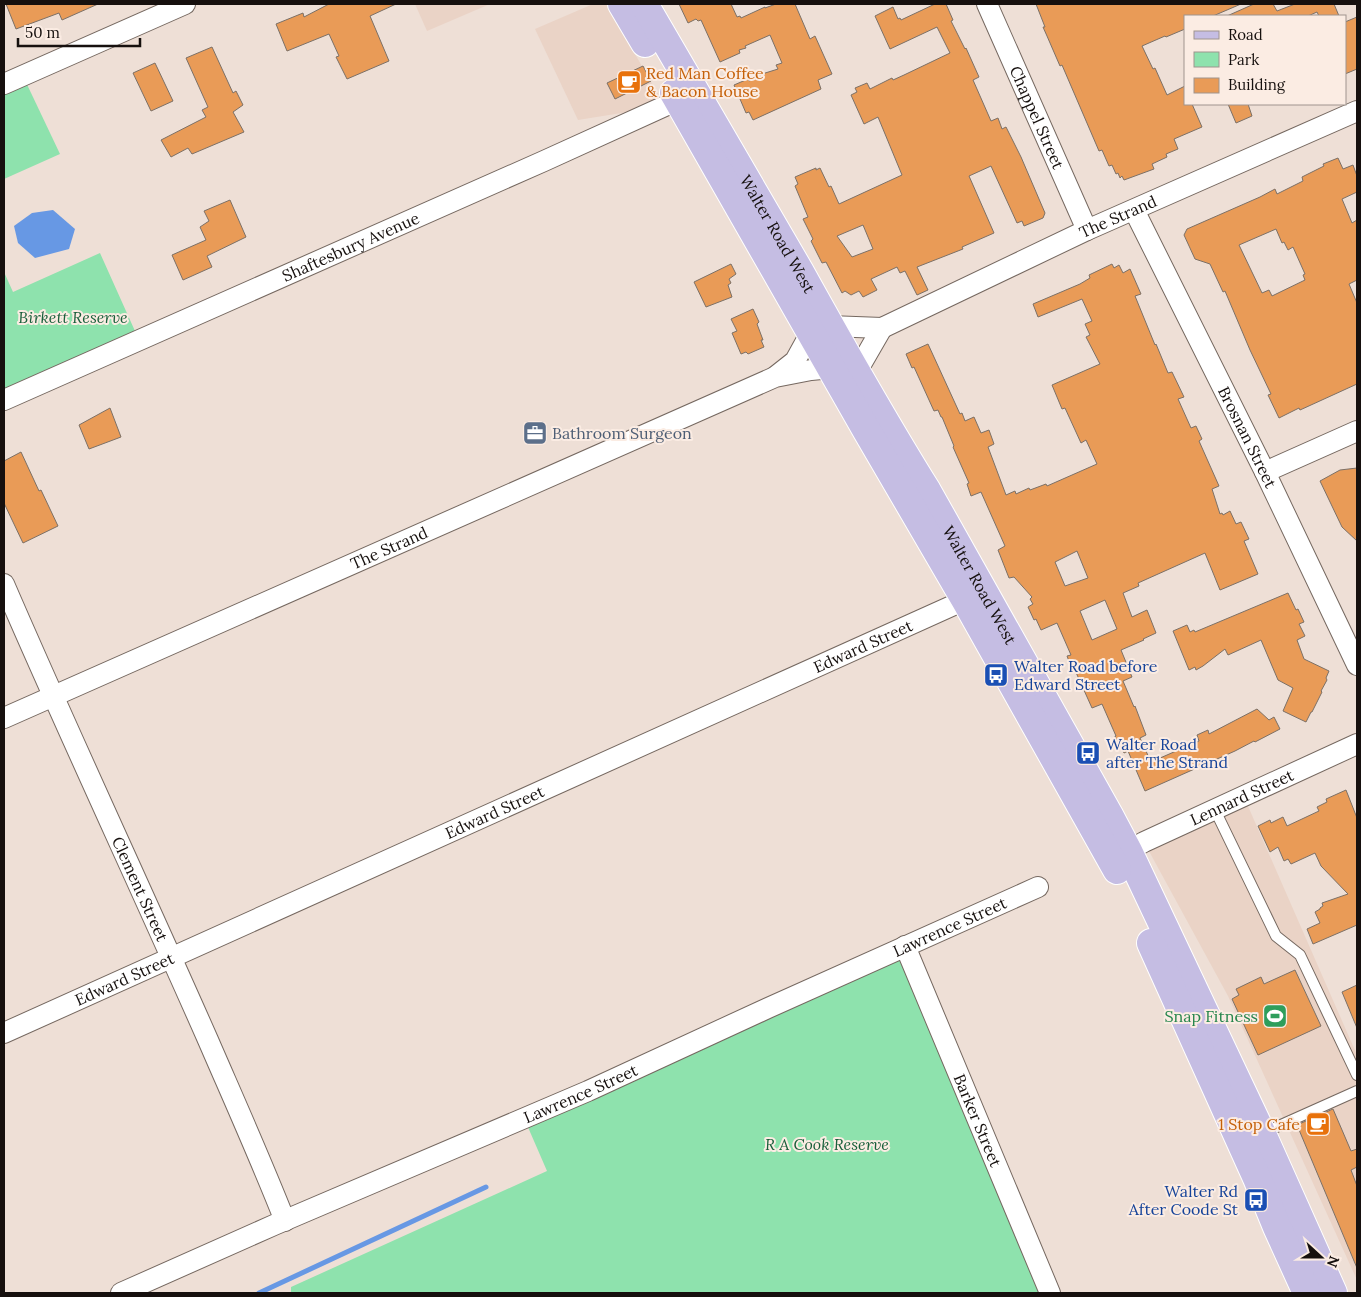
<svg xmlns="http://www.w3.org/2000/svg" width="1361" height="1297" viewBox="0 0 1361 1297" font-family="Lora,serif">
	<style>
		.built { fill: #ead3c6 }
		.green { fill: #8ee2ad }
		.water { fill: #6798e4 }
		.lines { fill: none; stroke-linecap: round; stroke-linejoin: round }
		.stream { stroke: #6798e4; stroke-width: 5 }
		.building { fill: #e99b57; stroke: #7c7066; fill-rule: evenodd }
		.service-casing { stroke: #756860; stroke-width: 12 }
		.minor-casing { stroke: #756860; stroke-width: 22 }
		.primary-casing { stroke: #fff; stroke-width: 30 }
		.service { stroke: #fff; stroke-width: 10 }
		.minor { stroke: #fff; stroke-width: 20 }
		.primary { stroke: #c5bde3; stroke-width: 28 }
		.labels { text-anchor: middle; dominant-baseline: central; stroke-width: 4; stroke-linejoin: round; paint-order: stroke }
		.food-label { font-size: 16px; fill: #c56008; stroke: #fbece3; text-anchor: start }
		.street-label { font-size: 16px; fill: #16100e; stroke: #fbece3 }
		.park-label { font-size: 16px; font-style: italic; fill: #185f3a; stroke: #fbece3 }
		.service-label { font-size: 16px; fill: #4e5e75; stroke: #fbece3; text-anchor: start }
		.transit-label { font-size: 16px; fill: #164399; stroke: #fbece3; text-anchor: start }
		.leisure-label { font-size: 16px; fill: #27864d; stroke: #fbece3; text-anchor: end }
	</style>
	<rect width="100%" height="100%" fill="#eedfd6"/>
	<g class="built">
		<polygon points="415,4 490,4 427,31"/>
		<polygon points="593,4 606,4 665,106 578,120 535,29"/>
		<polygon points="1244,797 1357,1055 1357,1280 1228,996 1144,842"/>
	</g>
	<g class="green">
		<polygon points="23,76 60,154 4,179 4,84"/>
		<polygon points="100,253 139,340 4,392 4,272 13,292"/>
		<polygon points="905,946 1050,1293 291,1293 291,1287 547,1171 524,1118"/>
	</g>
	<polygon class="water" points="53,210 75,229 69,249 35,258 18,243 14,226 32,213"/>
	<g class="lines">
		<polyline class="stream" points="259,1293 486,1187"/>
	</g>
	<g class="building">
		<polygon points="6,4 98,4 62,20 59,13 16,29"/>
		<polygon points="329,4 396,4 370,16 389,61 347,79 336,57 339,56 329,34 287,51 276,24 303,13 304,17"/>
		<polygon points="679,4 731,4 737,17 740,16 741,18 765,7 765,8 776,4 795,4 810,39 815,36 832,74 818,80 821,89 753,120 749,112 746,113 734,85 748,79 749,81 762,74 778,69 776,65 782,63 770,35 745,46 746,48 739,50 740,53 720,62 701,20 698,21 696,19 688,23"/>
		<path d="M935,4h11l7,16 -2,1 14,28 1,-1 13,29 -6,3 18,41 7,-3 4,11 4,-2 15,30 24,56 -2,5 -19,8 -2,-5 -5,2 -26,-57 -22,10 25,57 -32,14 1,2 -46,18 11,23 -11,5 -12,-24 -5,2 -3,-6 -26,12 6,11 -14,7 -4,-6 -8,4 -6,-4 -3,2 -16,-31 -4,1 -11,-22 2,-2 -10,-20 5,-2 -13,-31 3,-2 -3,-7 21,-9v2l4,-2 9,19 2,-1 8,18 63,-29 -24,-58 -14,7 -13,-29 6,-3 -2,-4 12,-5 3,6 22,-11 1,2 11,-5 46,-22 -13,-26 -47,22 -15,-33 18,-9 5,12 2,-1 1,2zM863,225l10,24 -21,8 -15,-21z"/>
		<polygon points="1036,4 1241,4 1213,16 1185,16 1185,29 1166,37 1165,36 1142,46 1153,69 1155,68 1167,95 1185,86 1185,104 1192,104 1202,127 1174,139 1178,149 1166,154 1167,157 1152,164 1154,169 1124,180 1122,176 1120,178 1118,173 1116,174 1112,165 1109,166 1102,150 1099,151 1062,65 1060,66 1047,36 1043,27 1045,27"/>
		<polygon points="1254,4 1273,4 1277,11 1295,4 1334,4 1339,16 1319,16 1317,12 1308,16 1227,16"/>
		<polygon points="1357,17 1357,69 1345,74 1345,22"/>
		<polygon points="212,47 233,93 236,91 243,105 233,112 244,132 192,154 188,148 171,157 161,140 206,117 202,110 208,107 186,58"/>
		<polygon points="155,63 173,101 151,111 133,73"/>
		<polygon points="643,66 651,81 615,99 607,83"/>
		<polygon points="1228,104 1248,104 1252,116 1236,123"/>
		<path d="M1338,158l5,11 10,-4 4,11v16l-15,7 10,24 5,-3v60l-8,4 8,19v81l-57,26 -1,-2 -20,10 -11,-23 3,-1 -21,-44 -25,-59 -2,1 -13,-28 -15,-5 -11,-24 3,-6 73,-32 15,-8 2,5 26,-13 -1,-4 22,-11 -1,-2zM1276,229l6,14 2,-1 4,8 5,-3 12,27 -2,1 2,5 -33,16 -3,-6 -7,3 -23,-48z"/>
		<polygon points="230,200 246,237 207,256 212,267 183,280 172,255 206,240 200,227 209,221 204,211"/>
		<polygon points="731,264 736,274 729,279 731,283 728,285 732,297 706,307 694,282"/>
		<path d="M1112,264l2,4 5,-3 4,8 7,-4 11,25 -6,2 20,49 1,-1 12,29 4,-1 12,25 -6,2 13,29 5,-2 6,13 -3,2 20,45 -7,3 8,25 2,-1 1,2 7,-4 6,13 5,-2 8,17 -5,2 14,33 -38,16 -15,-37 -67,30 1,3 -16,7 9,24 15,-7 9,23 -13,6 1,1 -23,10 11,27 -9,4 11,26 1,-1 11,29 -6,3 11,24 48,-21 -2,-6 11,-5 1,4 48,-25 12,11 5,-3 6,12 -25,13 -1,-1 -19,10 -90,40 -17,-40 -4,2 -3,-7 -2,1 -4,-11h1l-14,-32 -10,4 -18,-40 -2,1 -5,-13 4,-1 -14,-32 -16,7 -5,-11 -2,1 -6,-13 5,-3 -3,-5 2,-2 -18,-20 -5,1 -11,-28 7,-4 -24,-54 -10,4 -4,-12 2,-1 -16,-36 1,-1 -12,-29h-1l-3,-7 -4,1 -20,-44 -2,1 -6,-14 22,-10 32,70 2,-1 3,8 9,-4 7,16 8,-3 5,14 -6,3 18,48 9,-4 1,3 13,-6 1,2 16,-6 1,2 50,-22 -11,-24 -5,3 -16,-35 -3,1 -10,-24 48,-21 -14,-27 4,-2 -5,-11 7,-3 -10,-22 -44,18 -5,-13 47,-20 10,-6 -1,-3zM1077,551l11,27 -23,8 -10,-24zM1105,600l12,29 -25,11 -12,-29z"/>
		<polygon points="753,309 759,322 757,324 763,340 761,340 764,347 748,354 746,352 741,354 732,333 737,331 731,319"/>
		<polygon points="110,408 121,437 89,449 79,425"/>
		<polygon points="21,452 39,491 41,490 58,526 23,543 4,503 4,461"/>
		<polygon points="1357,468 1357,541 1342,527 1320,481 1340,470"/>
		<polygon points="1288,593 1296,610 1298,609 1304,622 1299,624 1305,636 1297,640 1304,659 1329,671 1326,678 1327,680 1321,691 1322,692 1312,712 1311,712 1306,722 1283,711 1293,688 1278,680 1261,640 1228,655 1225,649 1203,666 1196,670 1195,667 1189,670 1173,631 1187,625 1190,632 1194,630 1195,632"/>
		<polygon points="1346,790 1357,818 1357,925 1313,944 1307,929 1320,923 1315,912 1320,909 1320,908 1323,906 1322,903 1348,894 1321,866 1315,853 1291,864 1288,859 1284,861 1278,847 1270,852 1258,826 1270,820 1271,823 1283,817 1287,826 1319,811 1317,807 1327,802 1326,799"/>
		<polygon points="1295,970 1321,1026 1258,1055 1232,999 1239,995 1236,989 1261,977 1264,984"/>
		<polygon points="1357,985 1357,1028 1342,992"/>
		<polygon points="1333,1109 1351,1151 1357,1149 1357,1167 1351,1170 1357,1186 1357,1268 1297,1125"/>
	</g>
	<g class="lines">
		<defs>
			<g id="service">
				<polyline points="1215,810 1276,936 1300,955 1357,1075"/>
				<polyline points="1263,1133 1357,1091"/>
			</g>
			<g id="minor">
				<path id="s1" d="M987,4l100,226"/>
				<polyline points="4,84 185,4"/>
				<path id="s2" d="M1134,210l131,262 92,193"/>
				<path id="s3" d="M829,326l53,2 205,-98 270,-119"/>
				<polyline points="856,373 882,328"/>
				<polyline points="776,376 795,361 811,332"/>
				<path id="s4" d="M4,400l540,-239 121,-55 24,-12"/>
				<polyline points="1265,472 1357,431"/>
				<path id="s5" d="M4,584c66,153 137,304 204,456 26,60 53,120 77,181"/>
				<path id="s6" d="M4,718l771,-341 36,-7 21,-2"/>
				<path id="s7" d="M1128,851l16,-9 213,-98"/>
				<path id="s8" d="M905,946l145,347"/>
				<path id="s9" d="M4,1033l952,-429 10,-3 11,-6"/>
				<path id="s10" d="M121,1293l153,-68 314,-134 180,-83 270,-121"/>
			</g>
			<g id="primary">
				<polyline points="622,4 645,43"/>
				<path id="s11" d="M644,4c52,89 104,178 156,268 41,74 82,147 127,219l182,324 19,36 134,283 71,159"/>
				<polyline points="674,93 867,431 966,601 1117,870"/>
				<polyline points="1151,943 1257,1178 1277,1227 1307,1293"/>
			</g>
		</defs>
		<use href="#service" class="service-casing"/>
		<use href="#minor" class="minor-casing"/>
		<use href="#primary" class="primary-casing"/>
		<use href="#service" class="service"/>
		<use href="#minor" class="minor"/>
		<use href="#primary" class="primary"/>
	</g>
	<defs>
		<symbol id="cafe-square" viewBox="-11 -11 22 22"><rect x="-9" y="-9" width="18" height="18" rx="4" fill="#e8710a" stroke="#fbece3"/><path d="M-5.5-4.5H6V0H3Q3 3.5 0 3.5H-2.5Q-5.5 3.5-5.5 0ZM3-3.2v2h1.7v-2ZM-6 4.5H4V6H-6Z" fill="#fff"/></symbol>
		<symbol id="office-square" viewBox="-11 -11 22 22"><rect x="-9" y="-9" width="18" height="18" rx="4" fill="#5c6f8a" stroke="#fbece3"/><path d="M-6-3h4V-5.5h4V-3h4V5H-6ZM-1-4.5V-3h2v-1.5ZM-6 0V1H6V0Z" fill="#fff"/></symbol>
		<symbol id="bus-square" viewBox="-11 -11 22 22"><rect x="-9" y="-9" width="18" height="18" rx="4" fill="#1a4fb4" stroke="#fbece3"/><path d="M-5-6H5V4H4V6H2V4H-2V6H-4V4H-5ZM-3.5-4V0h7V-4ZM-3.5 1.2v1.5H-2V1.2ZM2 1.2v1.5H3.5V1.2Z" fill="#fff"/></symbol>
		<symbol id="stadium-square" viewBox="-11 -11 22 22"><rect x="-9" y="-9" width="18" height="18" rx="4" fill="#2e9e5b" stroke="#fbece3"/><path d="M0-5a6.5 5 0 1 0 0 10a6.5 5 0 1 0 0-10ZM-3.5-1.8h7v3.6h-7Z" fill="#fff"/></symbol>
	</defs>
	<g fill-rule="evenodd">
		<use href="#cafe-square" x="615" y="68" width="28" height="28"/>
		<use href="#office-square" x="521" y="419" width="28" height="28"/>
		<use href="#bus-square" x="982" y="661" width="28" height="28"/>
		<use href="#bus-square" x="1074" y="739" width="28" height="28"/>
		<use href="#stadium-square" x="1261" y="1002" width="28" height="28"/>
		<use href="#cafe-square" x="1304" y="1110" width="28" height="28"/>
		<use href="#bus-square" x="1242" y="1186" width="28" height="28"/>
	</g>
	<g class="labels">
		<g class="food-label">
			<text x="646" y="73">Red Man Coffee<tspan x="646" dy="18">&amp; Bacon House</tspan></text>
			<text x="1300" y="1124" text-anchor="end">1 Stop Cafe</text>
		</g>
		<g class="street-label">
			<text stroke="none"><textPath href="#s1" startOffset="124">Chappel Street</textPath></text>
			<text stroke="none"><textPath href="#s3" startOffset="314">The Strand</textPath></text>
			<text stroke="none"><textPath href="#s11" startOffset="266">Walter Road West</textPath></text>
			<text stroke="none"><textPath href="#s4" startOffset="379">Shaftesbury Avenue</textPath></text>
			<text stroke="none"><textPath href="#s2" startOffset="254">Brosnan Street</textPath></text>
			<text stroke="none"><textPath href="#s6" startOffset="421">The Strand</textPath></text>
			<text stroke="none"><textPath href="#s11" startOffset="671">Walter Road West</textPath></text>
			<text stroke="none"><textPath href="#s9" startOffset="942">Edward Street</textPath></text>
			<text stroke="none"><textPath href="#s7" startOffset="126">Lennard Street</textPath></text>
			<text stroke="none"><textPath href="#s9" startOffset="538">Edward Street</textPath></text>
			<text stroke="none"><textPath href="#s5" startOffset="334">Clement Street</textPath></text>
			<text stroke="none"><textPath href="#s10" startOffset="906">Lawrence Street</textPath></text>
			<text stroke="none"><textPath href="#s9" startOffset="132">Edward Street</textPath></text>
			<text stroke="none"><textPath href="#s10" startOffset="501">Lawrence Street</textPath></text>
			<text stroke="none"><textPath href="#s8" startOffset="189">Barker Street</textPath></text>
		</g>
		<g class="park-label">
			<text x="73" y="317">Birkett Reserve</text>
			<text x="827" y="1144">R A Cook Reserve</text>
		</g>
		<g class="service-label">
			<text x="552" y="433">Bathroom Surgeon</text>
		</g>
		<g class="transit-label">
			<text x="1014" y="666">Walter Road before<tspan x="1014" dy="18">Edward Street</tspan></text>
			<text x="1106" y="744">Walter Road<tspan x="1106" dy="18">after The Strand</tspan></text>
			<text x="1238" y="1191" text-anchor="end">Walter Rd<tspan x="1238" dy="18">After Coode St</tspan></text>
		</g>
		<g class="leisure-label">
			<text x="1258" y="1016">Snap Fitness</text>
		</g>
	</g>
	<rect width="1361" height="1297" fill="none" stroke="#16100e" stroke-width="10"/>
	<rect x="1184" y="15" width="162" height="90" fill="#fbece3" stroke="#9f948e"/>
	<rect x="1194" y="31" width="25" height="8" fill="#c5bde3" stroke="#9f948e"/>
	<text x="1228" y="40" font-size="15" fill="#16100e">Road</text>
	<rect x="1194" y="52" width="25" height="15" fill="#8ee2ad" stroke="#9f948e"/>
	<text x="1228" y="65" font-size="15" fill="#16100e">Park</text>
	<rect x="1194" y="78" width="25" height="15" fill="#e99b57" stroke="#9f948e"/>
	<text x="1228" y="90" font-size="15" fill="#16100e">Building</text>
	<g transform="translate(1321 1257) rotate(111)" stroke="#fbece3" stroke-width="4" paint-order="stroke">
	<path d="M0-4L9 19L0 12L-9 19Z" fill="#16100e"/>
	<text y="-8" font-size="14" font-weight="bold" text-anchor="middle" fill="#16100e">N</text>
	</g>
	<path d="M18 38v8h122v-8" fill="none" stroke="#16100e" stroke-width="2.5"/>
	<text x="25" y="38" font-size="15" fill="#16100e" stroke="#fbece3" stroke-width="4" paint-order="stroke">50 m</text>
</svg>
